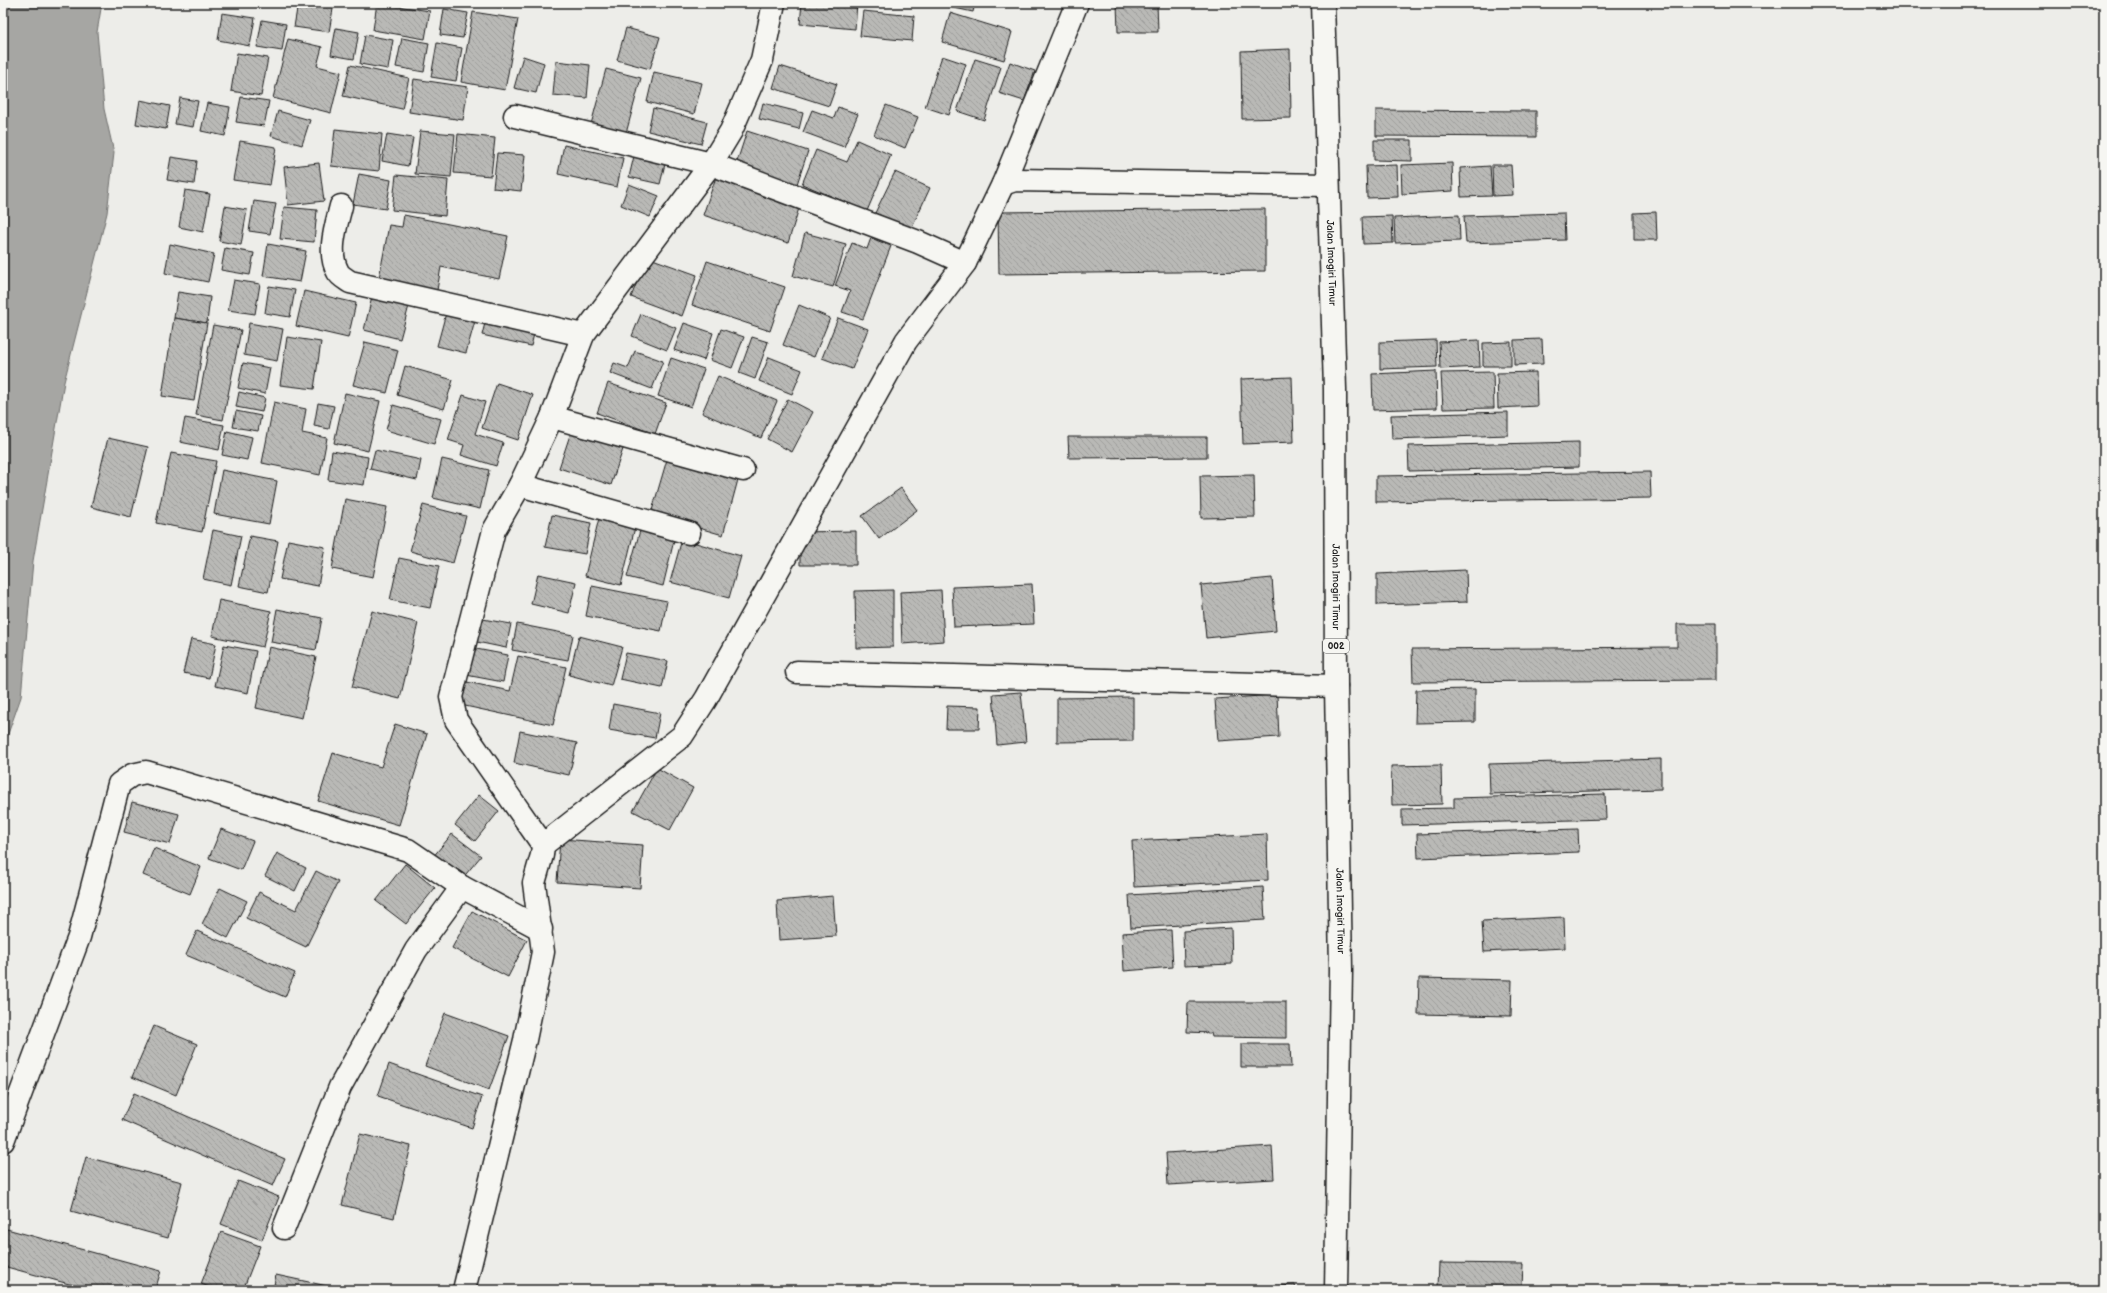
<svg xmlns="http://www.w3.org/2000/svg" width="2107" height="1293" viewBox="0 0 2107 1293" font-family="'Balsamiq Sans',sans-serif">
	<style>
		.water { fill: #a6a6a3; stroke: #6f6f6d }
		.building { fill: url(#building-back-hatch); stroke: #1c1c1c }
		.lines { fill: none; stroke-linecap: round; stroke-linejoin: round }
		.street-casing { stroke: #1c1c1c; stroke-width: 25 }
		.primary-casing { stroke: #1c1c1c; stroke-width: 25 }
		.street { stroke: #f6f6f2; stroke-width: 22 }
		.primary { stroke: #f6f6f2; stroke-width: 22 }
		.labels { text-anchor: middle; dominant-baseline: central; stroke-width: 3; stroke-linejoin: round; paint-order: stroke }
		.shield { fill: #f6f6f2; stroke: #5d5d5c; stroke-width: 1 }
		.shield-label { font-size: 9px; font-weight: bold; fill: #1c1c1c }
		.street-label { font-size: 10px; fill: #1c1c1c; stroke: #f6f6f2 }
	</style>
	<defs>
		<pattern id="building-back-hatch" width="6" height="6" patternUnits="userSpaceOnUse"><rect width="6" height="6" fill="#b9b9b6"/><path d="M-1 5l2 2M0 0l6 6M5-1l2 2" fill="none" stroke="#9e9e9c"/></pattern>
	</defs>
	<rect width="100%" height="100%" fill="#edede9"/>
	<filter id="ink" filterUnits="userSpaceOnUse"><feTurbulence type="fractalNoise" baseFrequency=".025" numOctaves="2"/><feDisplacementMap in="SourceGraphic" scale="8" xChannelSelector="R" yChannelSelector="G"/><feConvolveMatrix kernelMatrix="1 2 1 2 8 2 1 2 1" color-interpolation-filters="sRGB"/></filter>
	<g filter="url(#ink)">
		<polygon class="water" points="3,3 102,3 97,32 104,109 114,153 107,213 64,382 33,561 21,697 3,748"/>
		<g class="building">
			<polygon points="298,3 334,3 329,32 294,27"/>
			<polygon points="377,3 430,11 425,39 373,30"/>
			<polygon points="478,3 500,3 499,7"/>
			<polygon points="721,3 743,3 742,7"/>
			<polygon points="802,3 857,3 855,29 800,24"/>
			<polygon points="931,3 975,3 973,12"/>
			<polygon points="1117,3 1157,3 1158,32 1118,32"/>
			<polygon points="444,9 468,13 463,38 440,35"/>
			<polygon points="863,11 914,16 912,41 860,36"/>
			<polygon points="473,12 518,19 505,90 461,82"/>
			<polygon points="222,13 255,18 250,46 218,40"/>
			<polygon points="950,13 1012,32 1004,60 942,42"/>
			<polygon points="262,20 286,24 282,51 257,47"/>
			<polygon points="336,28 359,32 354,59 331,55"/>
			<polygon points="626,28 660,37 650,69 617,60"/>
			<polygon points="365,35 393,40 388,69 360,64"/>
			<polygon points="402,38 429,43 424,72 396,67"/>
			<polygon points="288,39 322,47 317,66 341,72 331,113 273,98"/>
			<polygon points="437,43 462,48 456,81 431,77"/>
			<polygon points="1290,49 1291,118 1242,119 1241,51"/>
			<polygon points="237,53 268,58 261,96 231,91"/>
			<polygon points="523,56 544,63 536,93 514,88"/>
			<polygon points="942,56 966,64 949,115 925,107"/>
			<polygon points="975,59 1001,67 984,120 957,111"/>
			<polygon points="556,61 590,65 587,98 553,95"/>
			<polygon points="1010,62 1035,71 1024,101 999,93"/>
			<polygon points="350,65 409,78 402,109 343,96"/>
			<polygon points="780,66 837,84 829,106 773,88"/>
			<polygon points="606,69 641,78 625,137 590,128"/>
			<polygon points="654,72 702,83 694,114 647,102"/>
			<polygon points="414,79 468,87 463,120 409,112"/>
			<polygon points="241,97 269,101 264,126 236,122"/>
			<polygon points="180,98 198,101 193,127 175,124"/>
			<polygon points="140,100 170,106 166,129 136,124"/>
			<polygon points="207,103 230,107 225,136 201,131"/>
			<polygon points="763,103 803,113 799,129 759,119"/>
			<polygon points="886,105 918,117 905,148 874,135"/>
			<polygon points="838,107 858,114 844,147 803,132 812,110 834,118"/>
			<polygon points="653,108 707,122 701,144 648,131"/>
			<polygon points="1376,110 1536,111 1536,137 1376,136"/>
			<polygon points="278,111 310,120 302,145 271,136"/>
			<polygon points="335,129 382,134 379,171 331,166"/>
			<polygon points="420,131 455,134 451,177 415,174"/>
			<polygon points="747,131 808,151 797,184 736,165"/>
			<polygon points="387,134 413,138 408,166 382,161"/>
			<polygon points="458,134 495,138 491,176 454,173"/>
			<polygon points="857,140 891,155 867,211 802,184 816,150 847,162"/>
			<polygon points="1374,140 1412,140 1412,161 1374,160"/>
			<polygon points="240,141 276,147 270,185 233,180"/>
			<polygon points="564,145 623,158 617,187 558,174"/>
			<polygon points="497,153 525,155 521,191 493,188"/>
			<polygon points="634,156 665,164 660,184 629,177"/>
			<polygon points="171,157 197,161 194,184 167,180"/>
			<polygon points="319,163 324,201 288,205 284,167"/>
			<polygon points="1452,163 1453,191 1402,194 1401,165"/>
			<polygon points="1397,165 1398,197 1367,198 1366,166"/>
			<polygon points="1492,165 1511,165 1513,195 1493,196"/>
			<polygon points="1490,166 1492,196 1461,197 1460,168"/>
			<polygon points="895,172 930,188 911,229 875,213"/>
			<polygon points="359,174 391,180 386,209 353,204"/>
			<polygon points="396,175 448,180 445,216 392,210"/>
			<polygon points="716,177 800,205 788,243 703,215"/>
			<polygon points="629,184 659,196 650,217 621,205"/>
			<polygon points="185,190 210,194 203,232 179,227"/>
			<polygon points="254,201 276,204 270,234 249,231"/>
			<polygon points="225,206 247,210 241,245 219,241"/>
			<polygon points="284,207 317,210 314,242 280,239"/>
			<polygon points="1265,209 1265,271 999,274 998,212"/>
			<polygon points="1656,212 1657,240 1634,240 1634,213"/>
			<polygon points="1564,213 1565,240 1466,243 1464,216"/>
			<polygon points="404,215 508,236 499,279 441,267 437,290 379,278 389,225 402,227"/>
			<polygon points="1459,215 1460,241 1395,243 1394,218"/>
			<polygon points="1392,216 1393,243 1363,244 1362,217"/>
			<polygon points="805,233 846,244 833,287 793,276"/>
			<polygon points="871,238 891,246 863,319 842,312 850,291 835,286 852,243 867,249"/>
			<polygon points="170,244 214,254 208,282 165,273"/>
			<polygon points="268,244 306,251 300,282 263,276"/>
			<polygon points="225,248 254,253 250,275 221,270"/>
			<polygon points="647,257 697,275 682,316 631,297"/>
			<polygon points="707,261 785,287 770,331 692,305"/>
			<polygon points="234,280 260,284 255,314 228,310"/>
			<polygon points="269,286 295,290 290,317 265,313"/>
			<polygon points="304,291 356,303 348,338 296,326"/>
			<polygon points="178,292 210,297 207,323 174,318"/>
			<polygon points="373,293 410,302 400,339 364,330"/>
			<polygon points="799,305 830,318 814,357 783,345"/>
			<polygon points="446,313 475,321 466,353 437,346"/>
			<polygon points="641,314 676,328 667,350 632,336"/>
			<polygon points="487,315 536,326 531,346 482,335"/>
			<polygon points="174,318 207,323 194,401 162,396"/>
			<polygon points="838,318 868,329 852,369 822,358"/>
			<polygon points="249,323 283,329 277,361 244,355"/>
			<polygon points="684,323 713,333 704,360 674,350"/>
			<polygon points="213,325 241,330 223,420 196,415"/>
			<polygon points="721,329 744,337 732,368 710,360"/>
			<polygon points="287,337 321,342 314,389 280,385"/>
			<polygon points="752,337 768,342 755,379 739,373"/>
			<polygon points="1542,339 1543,364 1514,365 1514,340"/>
			<polygon points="1436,340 1437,367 1380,369 1380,342"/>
			<polygon points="1479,340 1480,367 1440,369 1439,342"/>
			<polygon points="365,342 398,350 387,393 353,385"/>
			<polygon points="1511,342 1511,366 1483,366 1483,343"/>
			<polygon points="635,351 663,361 652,389 610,373 614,363 628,368"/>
			<polygon points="769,357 802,370 792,394 759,381"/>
			<polygon points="671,358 704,369 691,407 658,396"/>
			<polygon points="243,363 270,368 265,394 238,388"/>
			<polygon points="405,366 453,380 444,409 397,395"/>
			<polygon points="1436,371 1437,408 1373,410 1372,374"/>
			<polygon points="1493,372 1494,408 1443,409 1441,373"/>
			<polygon points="1536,372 1537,406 1498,408 1497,373"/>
			<polygon points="718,376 777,401 761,438 702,413"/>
			<polygon points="1292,377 1294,442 1243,444 1241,379"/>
			<polygon points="497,383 533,395 518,440 482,428"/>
			<polygon points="608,383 666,403 655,434 597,413"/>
			<polygon points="239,392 265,398 262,412 236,407"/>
			<polygon points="345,393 380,401 368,451 334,443"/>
			<polygon points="463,395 485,402 475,434 503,443 496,466 461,455 464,445 448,440"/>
			<polygon points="788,399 813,412 792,452 767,439"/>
			<polygon points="274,402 306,409 302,433 327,438 320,475 262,463"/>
			<polygon points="318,403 334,406 329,429 314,426"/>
			<polygon points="393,405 441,419 434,444 386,430"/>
			<polygon points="236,411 261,416 258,431 233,427"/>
			<polygon points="1508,412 1508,435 1392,439 1391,415"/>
			<polygon points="185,418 224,425 219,450 180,442"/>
			<polygon points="572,429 624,446 611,485 559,468"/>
			<polygon points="227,431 252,437 247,460 222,455"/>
			<polygon points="1068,437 1207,437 1207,457 1069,458"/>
			<polygon points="108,438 148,447 131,517 91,507"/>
			<polygon points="1579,442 1579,467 1409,471 1408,446"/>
			<polygon points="375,450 421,460 417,480 370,469"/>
			<polygon points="332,451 368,457 364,485 328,480"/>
			<polygon points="171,453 216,461 202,532 156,523"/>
			<polygon points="668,456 739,476 723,535 651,514"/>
			<polygon points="442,459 489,470 480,509 433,498"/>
			<polygon points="222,470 277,481 269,524 214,514"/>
			<polygon points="1650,472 1651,498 1376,502 1376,476"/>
			<polygon points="1254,475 1255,517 1201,518 1200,476"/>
			<polygon points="901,488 917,510 879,539 862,516"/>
			<polygon points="345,499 387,507 373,577 332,569"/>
			<polygon points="423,505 466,516 453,563 410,551"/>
			<polygon points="552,515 591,523 585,554 545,547"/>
			<polygon points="599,518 635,527 621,585 585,576"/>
			<polygon points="641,527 675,536 663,586 627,577"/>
			<polygon points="213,530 241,536 231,585 203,579"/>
			<polygon points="856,531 856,565 800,565 800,532"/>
			<polygon points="250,536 278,541 268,592 239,586"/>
			<polygon points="682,539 741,556 729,598 670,582"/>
			<polygon points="288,540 325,547 318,586 280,579"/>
			<polygon points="399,558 439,566 430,608 390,600"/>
			<polygon points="1466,570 1467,602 1377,605 1377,574"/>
			<polygon points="538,574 576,582 569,613 531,604"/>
			<polygon points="1272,578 1276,631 1206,638 1201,585"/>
			<polygon points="1032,584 1034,624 954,627 952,587"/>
			<polygon points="592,586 667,601 661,631 586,616"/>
			<polygon points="893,590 893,647 856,648 855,591"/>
			<polygon points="941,590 944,641 902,644 900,592"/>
			<polygon points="219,600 271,611 263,647 212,636"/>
			<polygon points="277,609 322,618 316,650 271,642"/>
			<polygon points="372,611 418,623 400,699 352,687"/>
			<polygon points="477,618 511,624 506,648 472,641"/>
			<polygon points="517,624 573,635 568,660 512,650"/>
			<polygon points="1677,624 1716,624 1716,680 1413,682 1412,649 1677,647"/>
			<polygon points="579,636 622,647 611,686 569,675"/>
			<polygon points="191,639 216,644 209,678 183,673"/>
			<polygon points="224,645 256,651 248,693 215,686"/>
			<polygon points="269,647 316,657 302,718 256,708"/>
			<polygon points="471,648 508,655 503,682 466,675"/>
			<polygon points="626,653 668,661 662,688 620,679"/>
			<polygon points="518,656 566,667 553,725 456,704 462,681 510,691"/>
			<polygon points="1475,689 1475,722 1415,723 1416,690"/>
			<polygon points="1021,692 1026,742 997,745 993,694"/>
			<polygon points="1277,695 1279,737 1218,741 1215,699"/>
			<polygon points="1133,697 1133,741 1057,742 1057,698"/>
			<polygon points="613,704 660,713 655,738 609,730"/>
			<polygon points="947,706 980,707 979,729 946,729"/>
			<polygon points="395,724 427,734 399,825 318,801 333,753 381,767"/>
			<polygon points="520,731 577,743 569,775 514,763"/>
			<polygon points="1661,759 1661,789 1490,794 1489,764"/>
			<polygon points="1441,765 1442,804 1392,805 1391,766"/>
			<polygon points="657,768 693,788 670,830 633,811"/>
			<polygon points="1605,794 1606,819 1402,825 1402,809 1454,808 1454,798"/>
			<polygon points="479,795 499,811 475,841 455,825"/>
			<polygon points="132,802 179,814 170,844 124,832"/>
			<polygon points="221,829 253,841 241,870 209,858"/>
			<polygon points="1578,829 1579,852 1418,858 1417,834"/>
			<polygon points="452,834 481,856 461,880 432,858"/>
			<polygon points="1267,834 1268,880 1134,887 1132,841"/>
			<polygon points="560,839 643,845 640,888 557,882"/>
			<polygon points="154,848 201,867 190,894 143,875"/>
			<polygon points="277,853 306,868 295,891 265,876"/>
			<polygon points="405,864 435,888 406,924 376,901"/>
			<polygon points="316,871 338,882 306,947 246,918 259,892 296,910"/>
			<polygon points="1263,887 1265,920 1131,928 1129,895"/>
			<polygon points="220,888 247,901 228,938 202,924"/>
			<polygon points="833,896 836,936 779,940 777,901"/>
			<polygon points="472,911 527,940 508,977 452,948"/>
			<polygon points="1564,917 1565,948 1484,952 1482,921"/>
			<polygon points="1231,928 1232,964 1184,966 1183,931"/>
			<polygon points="1171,930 1173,967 1124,971 1122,933"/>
			<polygon points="197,931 295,973 285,997 186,955"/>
			<polygon points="1419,978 1512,980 1511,1016 1418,1014"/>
			<polygon points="1188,1002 1286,1002 1286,1038 1212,1037 1211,1033 1187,1032"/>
			<polygon points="445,1013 509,1036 489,1090 425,1066"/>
			<polygon points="154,1026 197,1044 176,1095 132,1077"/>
			<polygon points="1241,1044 1290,1044 1291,1067 1241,1067"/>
			<polygon points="389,1064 482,1097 472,1128 378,1096"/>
			<polygon points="134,1093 285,1159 273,1186 122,1120"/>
			<polygon points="360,1134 411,1146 394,1218 342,1205"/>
			<polygon points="1272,1146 1274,1179 1168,1185 1166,1153"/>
			<polygon points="86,1157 182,1182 168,1238 71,1211"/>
			<polygon points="238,1181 279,1197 262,1240 221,1224"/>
			<polygon points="3,1228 161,1271 155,1290 91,1290 3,1266"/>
			<polygon points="221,1232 260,1246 243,1290 218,1290 201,1284"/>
			<polygon points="1439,1263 1523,1264 1522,1287 1438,1287"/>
			<polygon points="276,1275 346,1290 273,1290"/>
			<polygon points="1295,1285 1296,1290 1210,1290"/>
		</g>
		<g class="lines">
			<defs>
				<g id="street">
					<polyline points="515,116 711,164 918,242 965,263"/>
					<polyline points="1003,184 1015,180 1328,185"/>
					<path d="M341,206c-5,20 -14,47 -3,66 2,4 8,7 12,10l233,53"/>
					<polyline points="552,417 743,470"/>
					<polyline points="520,485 689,533"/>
					<polyline points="797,672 1336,686"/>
					<polyline points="543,845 682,736 706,699 906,341 965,263 1003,184 1077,3"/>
					<polyline points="3,1141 79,937 119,784 132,775 146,772 408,850 462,887 541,929"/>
					<polyline points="284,1228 340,1087 416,950 462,887"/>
					<polyline points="464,1290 525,1040 543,952 534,883 542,855 543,845 456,720 451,697 494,530 520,485 552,417 583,335 711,164 731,131 762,60 774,3"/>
				</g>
				<g id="primary">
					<path id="s1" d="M1323,3l12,386 1,297 5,283 -5,321"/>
				</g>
			</defs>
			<use href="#street" class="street-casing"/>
			<use href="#primary" class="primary-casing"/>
			<use href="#street" class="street"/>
			<use href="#primary" class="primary"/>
		</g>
	</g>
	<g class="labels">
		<rect class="shield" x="1323" y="639" width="26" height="14" rx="3"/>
		<g class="shield-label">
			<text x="1336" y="646">002</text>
		</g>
		<g class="street-label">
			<text stroke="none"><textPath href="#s1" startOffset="260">Jalan Imogiri Timur</textPath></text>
			<text stroke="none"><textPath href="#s1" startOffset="584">Jalan Imogiri Timur</textPath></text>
			<text stroke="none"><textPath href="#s1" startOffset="908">Jalan Imogiri Timur</textPath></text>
		</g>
	</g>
	<rect width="2107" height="1293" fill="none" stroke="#f6f6f2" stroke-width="16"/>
	<rect x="8" y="8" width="2091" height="1277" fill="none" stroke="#1c1c1c" stroke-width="1.5" filter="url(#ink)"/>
</svg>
